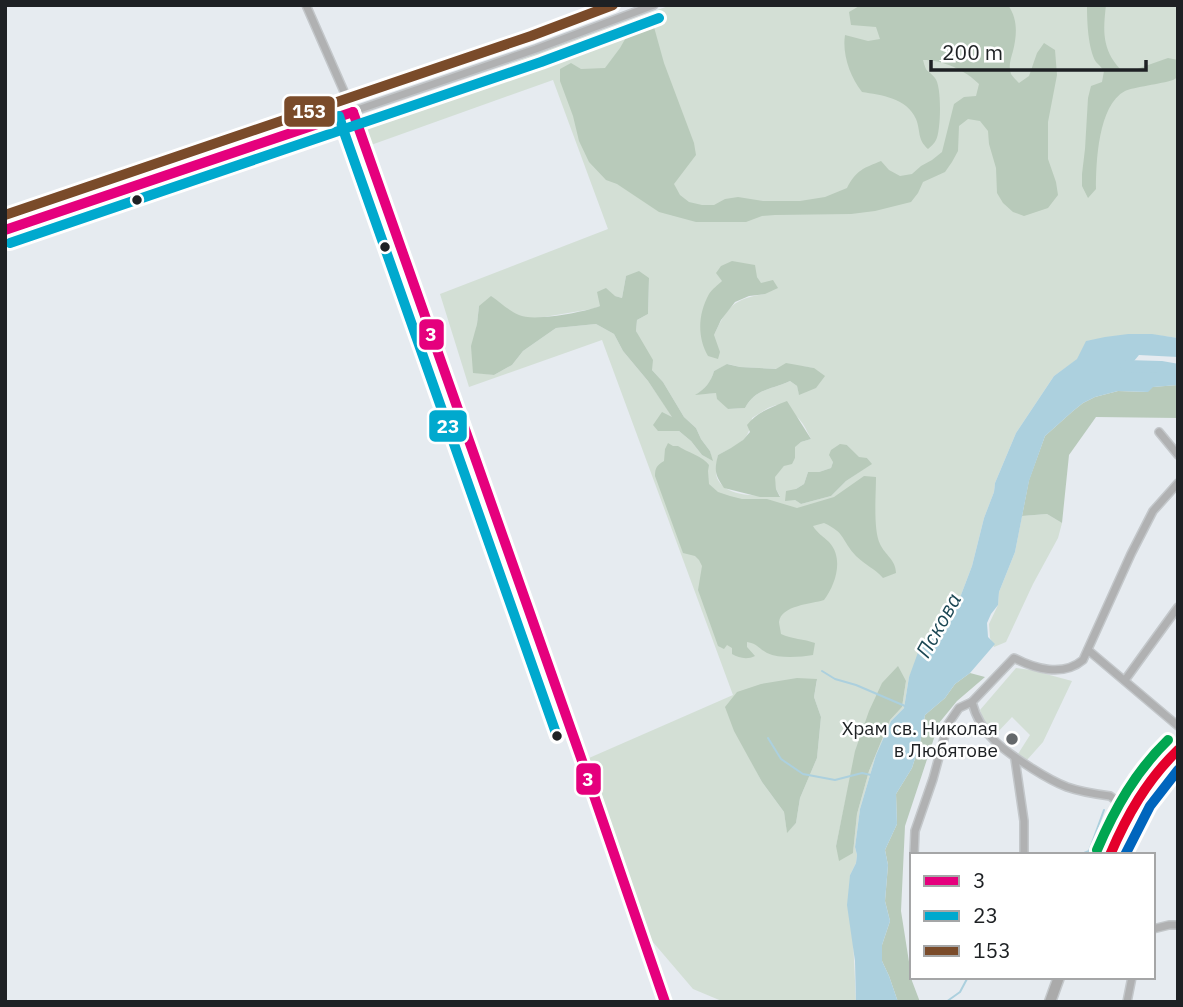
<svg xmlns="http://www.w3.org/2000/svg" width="1183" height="1007" viewBox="0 0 1183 1007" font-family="'IBM Plex Sans',sans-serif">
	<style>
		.green { fill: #d3dfd5; fill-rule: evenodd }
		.forest { fill: #b8caba }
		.water { fill: #acd0de }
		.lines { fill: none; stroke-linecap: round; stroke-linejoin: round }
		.stream { stroke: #acd0de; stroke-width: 2 }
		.river { stroke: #acd0de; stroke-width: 12 }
		.minor-casing { stroke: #c3c7ca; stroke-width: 10 }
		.major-casing { stroke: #c3c7ca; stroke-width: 13 }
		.minor { stroke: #b0b1b2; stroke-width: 7 }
		.major { stroke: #aaa; stroke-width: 10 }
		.bus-1-casing { stroke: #fff; stroke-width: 16 }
		.bus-2-casing { stroke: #fff; stroke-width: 16 }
		.bus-3-casing { stroke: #fff; stroke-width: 16 }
		.bus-4-casing { stroke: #fff; stroke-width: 16 }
		.bus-5-casing { stroke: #fff; stroke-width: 16 }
		.bus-6-casing { stroke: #fff; stroke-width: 16 }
		.bus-1 { stroke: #e5007d; stroke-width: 10 }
		.bus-2 { stroke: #00a9ce; stroke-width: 10 }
		.bus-3 { stroke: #7a4b2a; stroke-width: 10 }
		.bus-4 { stroke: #e4002b; stroke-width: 10 }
		.bus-5 { stroke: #0065bd; stroke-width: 10 }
		.bus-6 { stroke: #00a651; stroke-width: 10 }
		.bus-dot { fill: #1e2124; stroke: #fff; stroke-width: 2.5 }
		.poi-dot { fill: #64686b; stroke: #fff; stroke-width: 2.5 }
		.labels { text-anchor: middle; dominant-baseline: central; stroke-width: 5; stroke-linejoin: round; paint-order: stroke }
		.poi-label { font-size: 19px; fill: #1e2124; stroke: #fff; text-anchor: end }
		.water-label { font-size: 21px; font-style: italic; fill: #1b4754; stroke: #fff }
		.line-badge { stroke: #fff; stroke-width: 2.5 }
		.badge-label { font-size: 19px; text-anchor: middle; font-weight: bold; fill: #fff }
	</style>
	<rect width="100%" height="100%" fill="#e6ebf0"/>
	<g class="green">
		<path d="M671,5h507v333c-37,-6 -56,-3 -91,3l-9,18 -24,17 -38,57 -21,50 -1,9 -10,26 -12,48 -11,29 -6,12 -20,19 -26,51 -5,31 -13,13 -15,34 -16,54 -5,38 2,8 -1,8 -6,12 6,127h-132l-31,-13 -41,-48 -63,-183 144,-63 -131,-355 -133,47 -29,-93 168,-65 -55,-149 -182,65 -7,-24 3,-5zM626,276l23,2 -1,36 -11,6 -1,11 16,39 11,12 21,35 12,11 5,11 9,12 2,9 -10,-5 -11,-14 -12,-10 -5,-12 -26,-38 -25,-30 -9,-17 -18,-10 -40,4 -33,23 -11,14 -18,10 -21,-3 1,-31 3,-17 2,-18 53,13 60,-10 9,-3 14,-10 7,2zM757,277l8,17c-31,4 -38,13 -51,41l8,-54zM728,364l12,3 37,2 24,-3 13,2 -15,26 -2,-8 -7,-5c-19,9 -34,7 -45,27l-17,1 -12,-16 -19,1c9,-6 14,-12 17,-23zM776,405c21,9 25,13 35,34l-10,3 -7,5 1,11 -11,8 -10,11 2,12 4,7c-19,-1 -54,3 -63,-18 -2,-6 0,-16 1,-23 20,-10 31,-13 34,-37l16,-10zM847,445l12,13h8l4,6 -25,17 -15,15 -30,8 -6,-4 1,-11 8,-5 4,-12h11l12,-4 2,-6zM817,680l-3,17 7,20 -4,41 -17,40 -4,25 -9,9 -3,-20 -22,-30 -12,-23zM906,681l-4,26 -12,13 -21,51 -12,43 -4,39 -17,-7 15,-72z"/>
		<polygon points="1047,514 1062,523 1058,538 1033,584 1006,642 994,647 990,638 989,624 998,605 999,592 1015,552 1022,516"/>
		<polygon points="1016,668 1031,670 1072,681 1043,742 1027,760 1018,754 1030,735 1012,717 995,735 986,727 980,710"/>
	</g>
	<g class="forest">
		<path d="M861,5h147c10,14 9,30 5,46 -2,7 -5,15 -2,23 2,3 5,6 8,9l10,-7 8,-23 7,-10 11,7 2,25 -9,47v37l8,23 2,13 -10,13 -24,8 -11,-4 -10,-9 -6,-10 -1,-25 -7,-24 -1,-13 -8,-10 -12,-2 -9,7 -1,25 -6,11 -7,10 -22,10 -5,11 -7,9 -36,9 -24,3 -76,1 -13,1 -16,6h-50l-37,-10 -42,-28 -11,-4 -17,-18 -10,-21 -6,-25 -13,-35v-12l11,-6 10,6 24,-1 15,-20 12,-21 11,-5 11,5 10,36 30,80 2,12 -22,29 6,11 9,7 13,3h12l11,-6 13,-2 25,4h37l25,-4 22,-9c9,-18 17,-20 34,-27l8,9 11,6 12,-2 9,-8 11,-6 10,-8 12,-48 10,-7 12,-1 3,-12c-14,-14 -36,-24 -56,-24 4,15 4,8 12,18 7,8 6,53 1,62 -2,4 -5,6 -8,9 -11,-10 -7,-17 -12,-30 -9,-21 -35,-24 -54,-27 -12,-15 -20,-38 -17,-57l23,6 12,-2 -4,-12 -25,-2 -2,-13z"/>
		<path d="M1087,5h19c-3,26 -4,44 14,64l14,1 34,-12 10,2v17l-5,3c-12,4 -39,7 -48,11 -27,14 -29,72 -29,98l-8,9 -6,-12v-12l3,-25 3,-51 3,-12 11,-4 2,-11c-2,-3 -5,-6 -8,-9 -8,-13 -9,-41 -9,-57z"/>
		<path d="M732,261l23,4 2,12 4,6 12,-3 5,8 -13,6 -16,2 -14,6 -14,18 -7,15 6,17 -2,7 -10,-3c-11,-19 -10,-42 1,-62 3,-5 9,-9 13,-13l-6,-8 5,-7z"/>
		<path d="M639,271l10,7 -1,36 -11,6 -1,11 17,29 -1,10 11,12 21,35 12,11 5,11 9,12 3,10 -11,-6 -11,-14 -12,-10h-21l-5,-6 9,-13 10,5 -24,-36 -25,-30 -9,-17 -18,-10 -40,4 -33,23 -11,14 -18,10 -21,-2 -2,-27 6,-22 2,-18 12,-10c9,6 18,15 28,19 14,7 66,-3 81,-9l-3,-14 9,-4 9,8 7,2 4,-22z"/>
		<path d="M786,363l28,5 11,8 -9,12 -17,7 -2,-9 -7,-5c-19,9 -34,7 -45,27l-17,1 -11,-10 -1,-6 -21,2c10,-6 16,-13 19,-24l13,-7 13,3 36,2z"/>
		<polygon points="1178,385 1178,418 1096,417 1069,455 1062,523 1047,514 1022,516 1029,480 1045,436 1073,411 1083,403 1095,397 1118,391 1147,392 1152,387"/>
		<path d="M787,401l24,38 -10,3 -6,5v11l-3,6 -8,2 -9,11 1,12 4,8h-20l-36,-9c-9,-13 -10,-17 -6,-33l13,-7 12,-8 7,-8 -3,-7c10,-13 25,-18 40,-24z"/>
		<path d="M668,443l5,3h5c9,6 26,11 31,19l-1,6 1,13 9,8 12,4 12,3h25l30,9 37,-11 30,-21 12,1c0,18 -3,52 4,67 5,11 16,16 16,29l-13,5c-9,-10 -18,-13 -27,-22 -15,-16 -10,-23 -32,-33l-11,3c4,7 10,10 16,16 15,16 7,42 -5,58 -12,4 -43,5 -45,22 0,1 2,11 2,12 11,5 23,5 34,9l-2,12c-13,2 -33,4 -46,-2 -9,-5 -9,-9 -20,-11v5l8,9c-8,4 -16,2 -23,-2v-6l-5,-3 -3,4 -6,-3 -20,-56 4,-24 -3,-6 -4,-4 -12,-3 -28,-77c0,-8 2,-11 9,-15l1,-12z"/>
		<polygon points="840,444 847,445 859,457 867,458 872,464 846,481 831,496 801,504 795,500 785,501 786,491 796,489 804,484 808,472 819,472 831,468 833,462 829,455 831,450"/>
		<polygon points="898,666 906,681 902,707 890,720 869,771 857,814 853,853 839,861 836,846 855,751 869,711 882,683"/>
		<polygon points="970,673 985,677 957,701 939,723 905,826 901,911 912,981 920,1002 898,1002 889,976 882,961 882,945 890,921 885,901 888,865 885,850 897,824 896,794 912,768 920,743 925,715 945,698 955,684"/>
		<polygon points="797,678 817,679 814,697 821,717 817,758 800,798 796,823 787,833 784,812 762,782 734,731 725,707 737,692 761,684"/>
	</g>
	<path class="water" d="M1128,334h24l26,4v19l-39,-2 -5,6 18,10c7,-4 18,-6 26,-3v17l-25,2 -5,5 -30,-1 -23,6 -12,6 -10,8 -28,25 -16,45 -14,71 -16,40 -1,13 -7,9 -4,9 1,14 7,7 -25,29 -15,11 -10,14 -20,17 -5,28 -8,25 -16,26 1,30 -12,26 3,15 -3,36 5,20 -8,24v16l7,15 9,26h-42l-1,-41 -8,-56 3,-30 6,-12 1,-8 -2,-8 5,-38 16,-54 15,-34 13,-13 5,-31 11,-30 15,-20 20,-20 6,-12 11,-29 12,-48 10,-26 1,-9 21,-50 38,-57 23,-17 9,-18 19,-4z"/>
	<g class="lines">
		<g class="stream">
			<polyline points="822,671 835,679 856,685 905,706"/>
			<polyline points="768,738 781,759 803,774 835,780 862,773 871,775"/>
			<polyline points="1079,855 1089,851 1104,810"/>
			<polyline points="946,1002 960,992 968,977"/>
		</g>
		<polyline class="river" points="1126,366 1161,367 1178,370"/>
		<defs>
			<g id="minor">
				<polyline points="306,5 353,112 357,127 580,755 665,1002"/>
				<polyline points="5,230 536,49 654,5"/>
				<polyline points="1159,432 1178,455"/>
				<polyline points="1088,650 1178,726"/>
				<polyline points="1125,680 1178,607"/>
				<polyline points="1015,759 1024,821 1024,853"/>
				<path d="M1127,816l-13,-17 -4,-3c-15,-2 -29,-4 -43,-9 -13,-5 -23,-11 -34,-18 -27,-17 -53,-34 -61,-67l42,-44c21,11 49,19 69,2l48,-106 22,-43 25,-28"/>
				<polyline points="914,855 915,831 933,779 948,724 959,708 972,702"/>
				<polyline points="1153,929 1169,925 1178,925"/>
				<polyline points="1127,1002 1132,977"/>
			</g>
			<g id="major">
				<path d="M1110,855c16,-39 36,-77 68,-105"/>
				<polyline points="1050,1002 1059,977"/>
			</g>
		</defs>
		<use href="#minor" class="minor-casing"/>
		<use href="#major" class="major-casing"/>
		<use href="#minor" class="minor"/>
		<use href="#major" class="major"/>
		<defs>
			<g id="bus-1">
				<polyline points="353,112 580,755 665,1002"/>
				<polyline points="5,230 353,112"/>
			</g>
			<g id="bus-2">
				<polyline points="339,116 344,132 557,736"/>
				<polyline points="10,243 541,62 659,18"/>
			</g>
			<polyline id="bus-3" points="5,215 531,36 613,5"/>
			<path id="bus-4" d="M1110,855c17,-40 37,-75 68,-105"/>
			<polyline id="bus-5" points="1125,855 1150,806 1178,770"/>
			<path id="bus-6" d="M1097,850c18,-42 39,-79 71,-110"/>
		</defs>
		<use href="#bus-1" class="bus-1-casing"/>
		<use href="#bus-2" class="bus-2-casing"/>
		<use href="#bus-3" class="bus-3-casing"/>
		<use href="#bus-4" class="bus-4-casing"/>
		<use href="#bus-5" class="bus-5-casing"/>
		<use href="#bus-6" class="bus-6-casing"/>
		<use href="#bus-1" class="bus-1"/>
		<use href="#bus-2" class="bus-2"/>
		<use href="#bus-3" class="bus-3"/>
		<use href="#bus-4" class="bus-4"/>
		<use href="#bus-5" class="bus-5"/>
		<use href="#bus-6" class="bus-6"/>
	</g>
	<g class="bus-dot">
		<circle cx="137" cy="200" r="6"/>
		<circle cx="385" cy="247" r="6"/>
		<circle cx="557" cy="736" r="6"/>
	</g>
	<circle class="poi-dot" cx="1012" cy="739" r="7"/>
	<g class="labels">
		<g class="poi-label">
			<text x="998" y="728">Храм св. Николая<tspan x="998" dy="22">в Любятове</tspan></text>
		</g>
		<g class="water-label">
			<text transform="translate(938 625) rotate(-61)">Пскова</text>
		</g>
	</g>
	<g class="line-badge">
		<rect x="283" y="95" width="53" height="33" rx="7" fill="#7a4b2a"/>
		<rect x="418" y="318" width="27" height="33" rx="7" fill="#e5007d"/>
		<rect x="428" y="409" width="40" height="34" rx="7" fill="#00a9ce"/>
		<rect x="575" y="762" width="27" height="34" rx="7" fill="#e5007d"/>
	</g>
	<g class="badge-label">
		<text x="309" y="118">153</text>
		<text x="431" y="341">3</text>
		<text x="448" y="433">23</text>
		<text x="588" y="786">3</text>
	</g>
	<rect width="1183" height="1007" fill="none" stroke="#1e2124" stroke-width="14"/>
	<rect x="910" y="853" width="245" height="126" fill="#ffffff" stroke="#a5a6a7" stroke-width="2"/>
	<rect x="924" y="876" width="35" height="10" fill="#e5007d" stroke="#a5a6a7" stroke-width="2"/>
	<text x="973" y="888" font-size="21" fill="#1e2124">3</text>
	<rect x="924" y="911" width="35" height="10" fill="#00a9ce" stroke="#a5a6a7" stroke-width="2"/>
	<text x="973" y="923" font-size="21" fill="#1e2124">23</text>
	<rect x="924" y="946" width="35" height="10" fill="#7a4b2a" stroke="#a5a6a7" stroke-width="2"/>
	<text x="973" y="958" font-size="21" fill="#1e2124">153</text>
	<path d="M931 60v10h215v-10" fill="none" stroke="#1e2124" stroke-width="3.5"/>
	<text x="942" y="60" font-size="21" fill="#1e2124" stroke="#ffffff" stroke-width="5" paint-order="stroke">200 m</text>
</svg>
